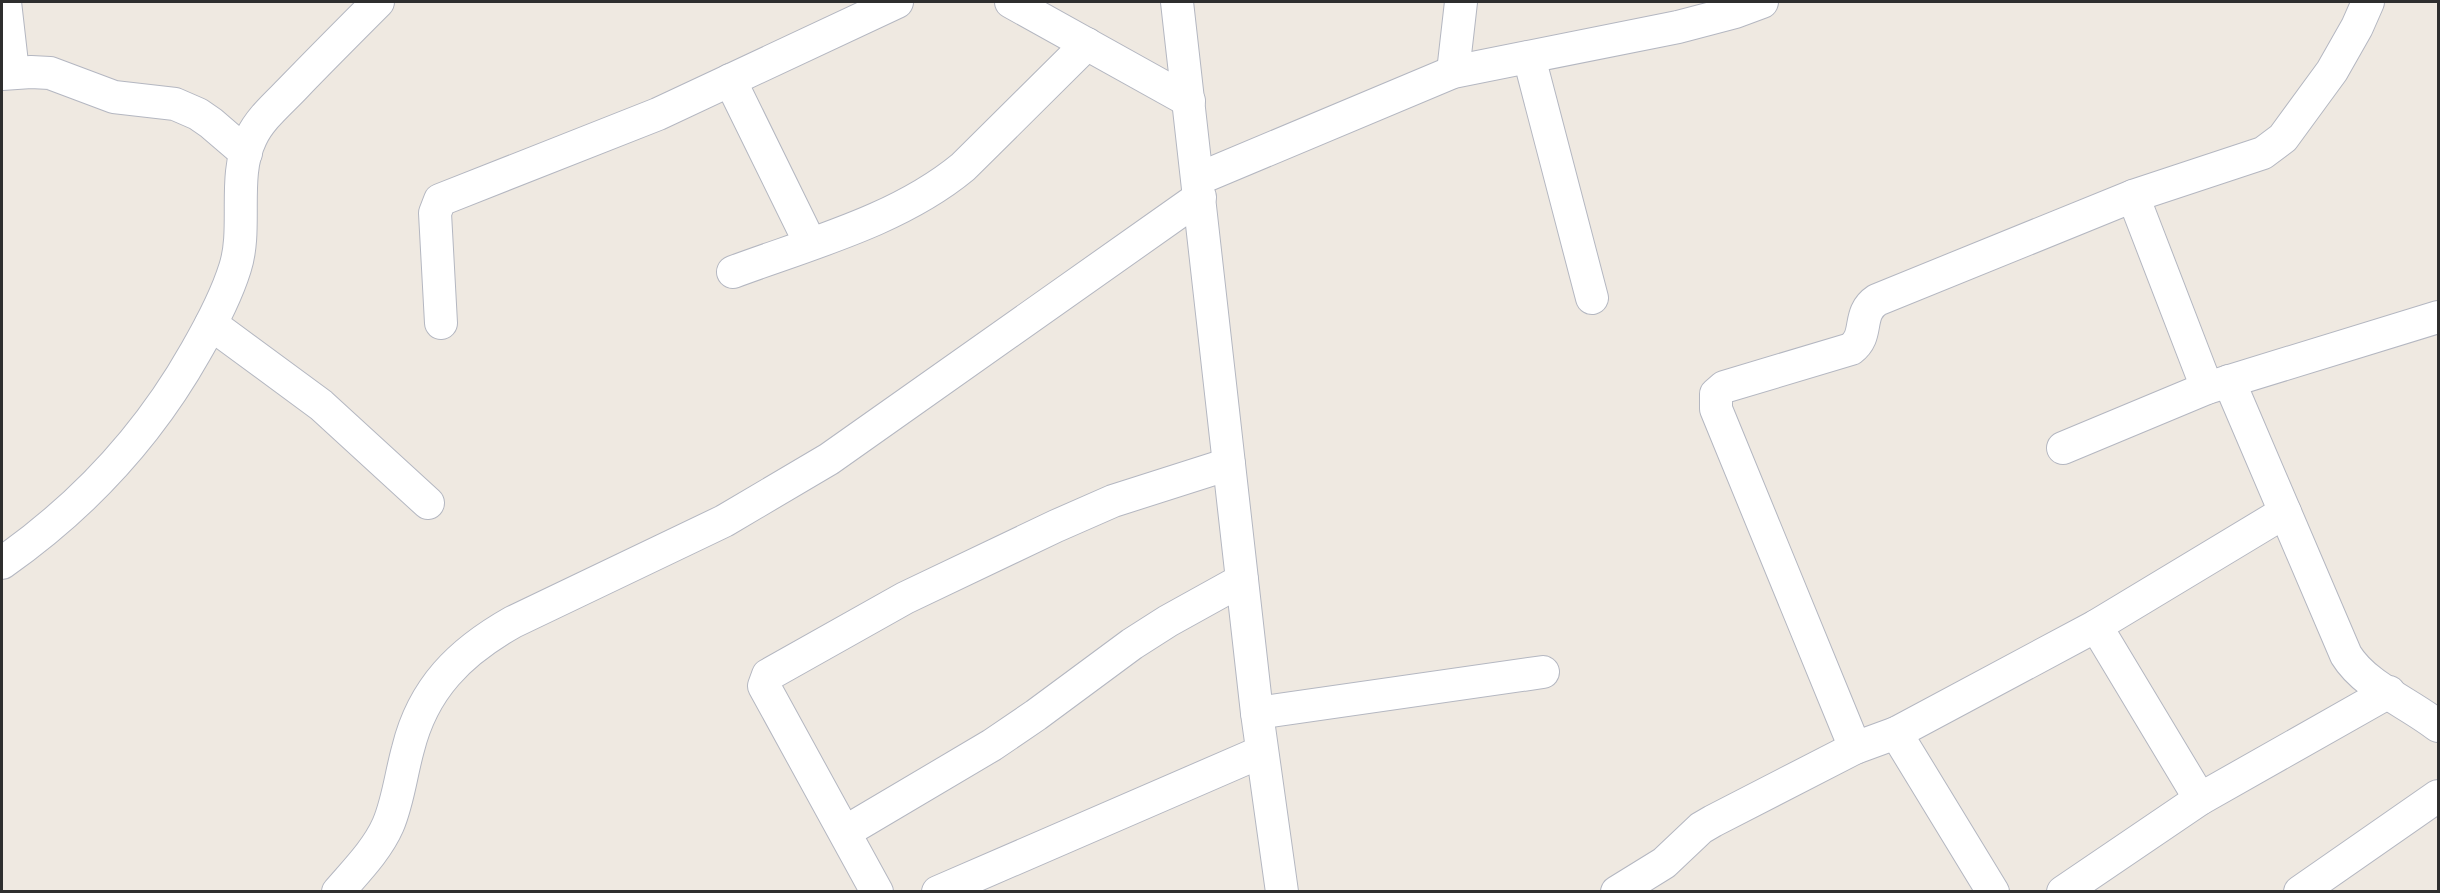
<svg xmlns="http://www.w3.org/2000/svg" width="2440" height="893" viewBox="0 0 2440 893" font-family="Roboto,sans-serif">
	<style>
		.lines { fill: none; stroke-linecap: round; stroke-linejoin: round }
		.minor-casing { stroke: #b4b7c1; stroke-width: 34 }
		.minor { stroke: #fff; stroke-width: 32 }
	</style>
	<rect width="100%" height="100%" fill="#efe9e1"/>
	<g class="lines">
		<defs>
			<g id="minor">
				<polyline points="5,2 13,72"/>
				<polyline points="1011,2 1189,101"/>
				<polyline points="1177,2 1257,713 1282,892"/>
				<polyline points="1529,57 1592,298"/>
				<polyline points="1453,72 1461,2"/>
				<polyline points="2,74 31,72 50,73 114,97 175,104 198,114 211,123 246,153"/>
				<polyline points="730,80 810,243"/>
				<polyline points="1198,179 1453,72 1678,27 1735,12 1762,2"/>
				<polyline points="2133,196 2207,388"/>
				<path d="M733,272c78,-29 166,-52 230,-105l124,-123"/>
				<polyline points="441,323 435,213 440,200 658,114 897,2"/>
				<polyline points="211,324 321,405 428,503"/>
				<path d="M2229,381l117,274c19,31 63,48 92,71"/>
				<polyline points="2063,448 2207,388 2438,317"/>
				<path d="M2,563c81,-57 145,-125 194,-212 15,-26 30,-54 39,-83 13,-40 -3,-91 16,-130 9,-20 29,-36 44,-52 27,-28 55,-56 83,-84"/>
				<polyline points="2096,626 2200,799"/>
				<polyline points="1257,713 1543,672"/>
				<polyline points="1896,733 1993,892"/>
				<path d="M1855,748l-139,-339v-15l8,-7 127,-38c19,-14 5,-35 26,-49l256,-104 130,-43 20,-15 49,-67 25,-44 11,-25"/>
				<polyline points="845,832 992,745 1036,715 1132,644 1168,621 1242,580"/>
				<path d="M338,892c18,-21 39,-42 50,-67 10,-23 13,-51 20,-76 15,-61 52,-97 105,-127l211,-101 105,-62 371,-262"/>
				<polyline points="877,892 764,686 768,675 905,598 1056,526 1113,501 1229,464"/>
				<polyline points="938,892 1261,752"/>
				<polyline points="1617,892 1664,863 1701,828 1713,821 1855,748 1896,733 2096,626 2285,512"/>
				<polyline points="2063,892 2200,799 2389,692"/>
				<polyline points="2300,892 2438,796"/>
			</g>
		</defs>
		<use href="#minor" class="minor-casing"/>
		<use href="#minor" class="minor"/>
	</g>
	<rect width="2440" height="893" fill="none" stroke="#2e2e2e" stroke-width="6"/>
</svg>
